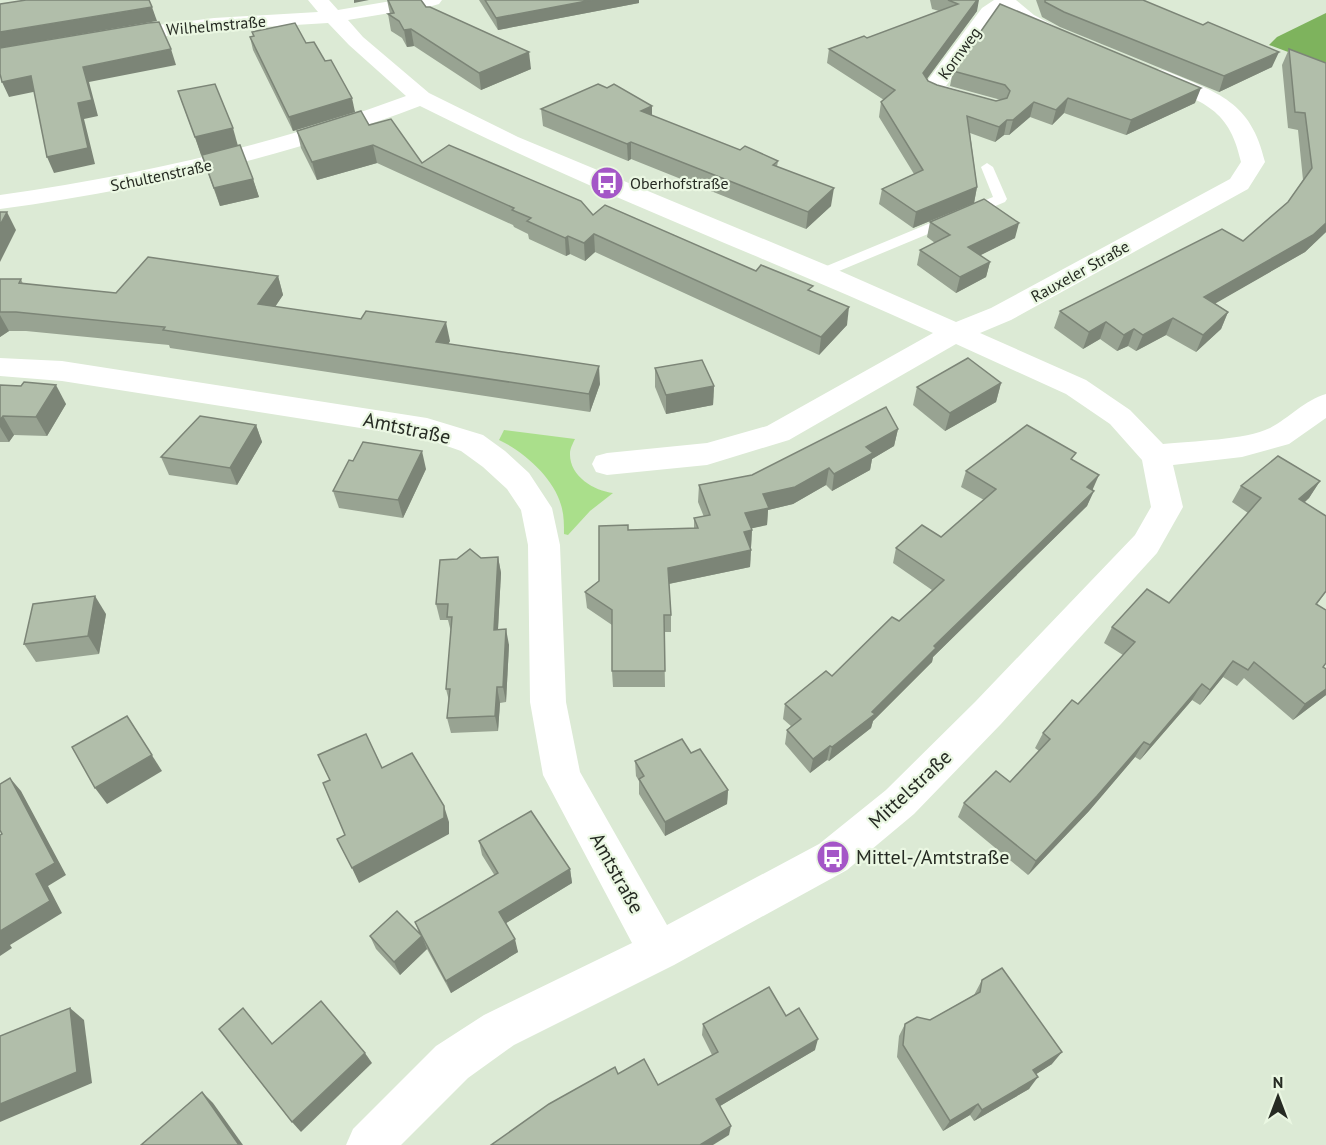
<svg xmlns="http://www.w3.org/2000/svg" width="1326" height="1145" viewBox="0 0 1326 1145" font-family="'PT Sans',sans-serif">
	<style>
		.green { fill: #aadf8b }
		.forest { fill: #7eb35d }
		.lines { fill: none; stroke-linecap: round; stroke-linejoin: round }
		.service { fill: #fff; fill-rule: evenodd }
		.minor { fill: #fff; fill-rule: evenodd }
		.wall { fill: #98a392 }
		.shaded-wall { fill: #7c8577 }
		.building { fill: #b1beaa; stroke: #7c8577; stroke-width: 1.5 }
		.labels { text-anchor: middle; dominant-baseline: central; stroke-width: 4.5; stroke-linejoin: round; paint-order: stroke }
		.far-street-label { font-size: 16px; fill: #262b23; stroke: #eaf7e2 }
		.far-poi-label { font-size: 16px; fill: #262b23; stroke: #eaf7e2; text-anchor: start }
		.street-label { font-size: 20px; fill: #262b23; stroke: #eaf7e2 }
		.poi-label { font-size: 20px; fill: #262b23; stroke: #eaf7e2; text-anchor: start }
	</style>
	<rect width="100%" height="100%" fill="#dcead5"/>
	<path class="green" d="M504,430l71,9c-2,4 -5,10 -5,14 -1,23 24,38 43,40l-23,18 -22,24 -4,-1c0,-10 0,-20 -3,-29 -7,-27 -38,-54 -62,-65z"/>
	<polygon class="forest" points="1326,13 1326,66 1269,45 1277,37"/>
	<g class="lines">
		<polygon class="service" points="987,163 993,167 1007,199 1005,202 827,276 817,276 815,273 817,270 993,197 981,167"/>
		<g class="minor">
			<path d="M308,0h21l9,10 59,-10h45l-3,4 -7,2 -84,14 15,17 66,56 89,44 313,130 125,55 35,-14 239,-129 11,-17c-12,-57 -42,-61 -91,-81l-3,-5 3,-5 8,-2 8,2c52,22 85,30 99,91l-17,27 -237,131 -31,13 106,47 44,30 33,34c28,-3 83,-4 107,-16 19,-10 35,-28 56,-34v24l-37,26 -47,13 -69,8 10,42 -26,46 -156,171 -87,90 -67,56 -173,95 -160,80 -46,33 -67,67h-55l7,-16 83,-83 48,-31 148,-72 -89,-168 -13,-73 -2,-157 -7,-35 -14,-21 -24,-22 -22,-16 -37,-13 -362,-57 -62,-5v-18l62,3 365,57 56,17 22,16 24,22 23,35 8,37 6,157 14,70 87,153 152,-81 67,-54 89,-88 160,-167 16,-28 -9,-47 -32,-36 -44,-30 -110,-50 -167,96 -82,25 -100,10 -11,-3 -4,-8 4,-8 11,-3 100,-10 60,-17 166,-93c-170,-77 -346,-143 -513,-227 -136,52 -276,83 -420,103v-14c139,-20 274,-50 406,-99l-57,-51 -21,-22 -114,7 -96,12 -7,-2 -3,-4 3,-4 7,-2 96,-12 104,-6z"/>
			<path d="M994,0h22l18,15 30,16 3,4 -3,4c-19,5 -44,-15 -58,-27l-10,4 -50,70 31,10 3,5 -3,5 -8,2 -44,-14 -3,-5 3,-5 57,-76z"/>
		</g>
	</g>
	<g class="wall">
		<polygon points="387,0 421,0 426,7 531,69 481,90 414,46 407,47 402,38 391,31 388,14 390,14"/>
		<polygon points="479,0 639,0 639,3 498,30"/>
		<polygon points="930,0 969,0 977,11 927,79 928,81 937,85 996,101 1001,100 950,86 953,71 1195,103 1126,135 1064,113 1052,125 1030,117 1009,135 1004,135 995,142 970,133 977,187 974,203 913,228 879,204 882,189 914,174 879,117 881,102 884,100 827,63 829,49 867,38 939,11 932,9"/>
		<polygon points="1036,0 1143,0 1272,67 1219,92 1060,27 1042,17"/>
		<polygon points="252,32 306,43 325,61 355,112 293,131 253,50 250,37 253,36"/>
		<polygon points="1289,49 1326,63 1326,232 1305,252 1215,303 1228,312 1221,329 1196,352 1166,335 1136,351 1128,346 1117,351 1100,339 1083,349 1054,328 1060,311 1243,241 1288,202 1303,180 1298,130 1288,128 1282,65"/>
		<polygon points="178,91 238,146 253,179 259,197 220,206"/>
		<polygon points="541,109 652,116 740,150 778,161 777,167 831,206 806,229 631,159 628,161 543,126"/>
		<polygon points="369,125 422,163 593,215 756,271 812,292 847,325 819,355 595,252 585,261 570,254 566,256 529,239 528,234 514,227 513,225 377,163 317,180 301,148 297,131"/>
		<polygon points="930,222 1015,238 980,255 990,262 986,277 956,293 917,265 920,250 935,243 927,237"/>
		<polygon points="278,276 283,295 275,307 450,341 448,344 600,384 590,412 170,348 169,345 26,331 9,331 0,337 0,279 21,279 23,284 116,293"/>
		<polygon points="655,368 714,386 713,405 666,414 655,387"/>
		<polygon points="1001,383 996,402 945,431 913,405 917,387"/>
		<polygon points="0,385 66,404 47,436 14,435 9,442 0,442"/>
		<polygon points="256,425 262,442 237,485 169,475 161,457"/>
		<polygon points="898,429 894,446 872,459 870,470 832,491 826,485 793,504 768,510 767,525 752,528 750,567 669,584 671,615 671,632 664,632 665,687 613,687 612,671 612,625 587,608 585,592 599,581 628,530 694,528 694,518 704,517 698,502 699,485 752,475"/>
		<polygon points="353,461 426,469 403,518 339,508 333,491"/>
		<polygon points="1073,461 1093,490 1087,506 933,657 932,662 873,721 871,728 829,761 827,760 810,773 785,744 787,730 791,726 783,719 785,704 832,676 899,621 932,590 893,563 896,548 941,537 984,500 961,487 966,471"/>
		<polygon points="1320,481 1309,498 1304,503 1326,516 1326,592 1317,604 1324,668 1326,669 1326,695 1293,720 1244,678 1237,686 1223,677 1200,705 1192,700 1140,760 1135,757 1089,811 1028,875 958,817 964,803 1010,782 1039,751 1035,748 1043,733 1078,704 1123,655 1104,643 1112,627 1169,603 1248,513 1232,502 1241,486"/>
		<polygon points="498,557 501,573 498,630 509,645 506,702 500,703 498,731 451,733 447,718 449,701 446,689 451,632 448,620 440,620 436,604 481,558"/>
		<polygon points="106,614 99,654 36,662 24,644"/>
		<polygon points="691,753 728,790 727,804 665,836 639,794 639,781 636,776 635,761"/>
		<polygon points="479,841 570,869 572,883 506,923 518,952 451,993 427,949 400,975 376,949 370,936 419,933 415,922 495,876 482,855"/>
		<polygon points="982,980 1052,1064 1036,1074 1029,1089 974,1121 970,1115 943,1131 897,1057 899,1036 905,1024 930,1020 974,995"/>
		<polygon points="786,1016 815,1050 720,1106 729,1135 618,1074 658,1085 712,1055 702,1035 703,1024"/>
	</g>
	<g class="shaded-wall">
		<polygon points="354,0 369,0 354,3"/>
		<polygon points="592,0 639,0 639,3 498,30 496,18"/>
		<polygon points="977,0 979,0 977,11 920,88 923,73"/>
		<polygon points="152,7 157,21 0,48 0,32"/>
		<polygon points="411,29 414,46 407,47 404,30"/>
		<polygon points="171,49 176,65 89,82 98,116 84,119 95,164 54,173 47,157 78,103 83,67"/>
		<polygon points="529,52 531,69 481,90 479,73"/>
		<polygon points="1279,52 1272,67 1219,92 1224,76"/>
		<polygon points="31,76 38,91 9,97 2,82"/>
		<polygon points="1201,88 1195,103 1126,135 1131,120"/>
		<polygon points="352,98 355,112 293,131 289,117"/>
		<polygon points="1068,98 1064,113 1052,125 1056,110"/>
		<polygon points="1034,102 1030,117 1009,135 1013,120"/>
		<polygon points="652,106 652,123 641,111"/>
		<polygon points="1007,120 1004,135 995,142 999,127"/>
		<polygon points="233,128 238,146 201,155 195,137"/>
		<polygon points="631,142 631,159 628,161 627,144"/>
		<polygon points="373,145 377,163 317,180 312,162"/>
		<polygon points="253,179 259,197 220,206 214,188"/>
		<polygon points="977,187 974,203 913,228 916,212"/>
		<polygon points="834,188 831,206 806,229 808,212"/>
		<polygon points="7,212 16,230 0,262 0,225"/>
		<polygon points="1019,223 1015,238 965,263 968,247"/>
		<polygon points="1326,223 1326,232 1305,252 1197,314 1204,297"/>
		<polygon points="594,234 595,252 585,261 584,243"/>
		<polygon points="568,236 570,254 566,256 565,238"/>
		<polygon points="990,262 986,277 956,293 960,277"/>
		<polygon points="278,276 283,295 264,323 258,304"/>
		<polygon points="849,307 847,325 819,355 821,337"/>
		<polygon points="1228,312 1221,329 1196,352 1203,335"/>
		<polygon points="0,315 9,331 0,337"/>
		<polygon points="1173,318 1166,335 1136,351 1143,335"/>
		<polygon points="446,322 450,341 439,361 436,342"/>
		<polygon points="1106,322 1100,339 1083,349 1089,332"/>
		<polygon points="1134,329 1128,346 1117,351 1124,335"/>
		<polygon points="599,366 600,384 590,412 589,394"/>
		<polygon points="1001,383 996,402 945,431 950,413"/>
		<polygon points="56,385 66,404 47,436 36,417"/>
		<polygon points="714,386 713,405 666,414 666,395"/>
		<polygon points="3,416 14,435 9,442 0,427 0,420"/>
		<polygon points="256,425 262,442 237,485 230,468"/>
		<polygon points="898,429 894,446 872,459 870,470 832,491 834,474 866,447"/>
		<polygon points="422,451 426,469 403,518 398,500"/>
		<polygon points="829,468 826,485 793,504 768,510 767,525 744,530 745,513 763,494"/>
		<polygon points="1099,475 1092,491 1087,487"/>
		<polygon points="1320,481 1309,498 1288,516 1299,499"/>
		<polygon points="1094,491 1087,506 933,657 932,662 873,721 871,728 829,761 832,747 872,712 934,646"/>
		<polygon points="752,530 751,547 742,549 744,532"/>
		<polygon points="751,550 750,567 668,584 668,568"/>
		<polygon points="498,557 501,573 497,646 494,630"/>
		<polygon points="95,596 106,614 99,654 88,636"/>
		<polygon points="506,629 509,645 506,702 503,687"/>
		<polygon points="1233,661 1223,677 1200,705 1210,690"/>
		<polygon points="1202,684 1192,700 1140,760 1150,745"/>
		<polygon points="497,687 500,703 498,731 495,716"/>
		<polygon points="1326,689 1326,695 1293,720 1305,704"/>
		<polygon points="127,716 162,771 107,804 95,788"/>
		<polygon points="1144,742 1135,757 1089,811 1028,875 1036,861"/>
		<polygon points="830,746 827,760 810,773 813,759"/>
		<polygon points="10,778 21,791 66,875 48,886 62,913 10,945 12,948 0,956 0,931 36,874"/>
		<polygon points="728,790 727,804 665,836 665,822"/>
		<polygon points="444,806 449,822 449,834 359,883 352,868"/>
		<polygon points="570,869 572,883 503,925 499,912"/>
		<polygon points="422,936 427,949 400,975 394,962"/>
		<polygon points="515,939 518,952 451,993 446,981"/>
		<polygon points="70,1008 84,1020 92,1083 0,1122 0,1104"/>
		<polygon points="818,1039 815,1050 715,1109 716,1099"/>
		<polygon points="1062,1052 1052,1064 1024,1082 1033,1070"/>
		<polygon points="365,1053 372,1063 301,1132 292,1122"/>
		<polygon points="1038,1077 1029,1089 974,1121 982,1110"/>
		<polygon points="202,1092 213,1103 243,1145 239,1145"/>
		<polygon points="978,1104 970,1115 943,1131 950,1121"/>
		<polygon points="731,1126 729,1135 713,1145 700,1145"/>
	</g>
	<g class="building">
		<polygon points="26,0 149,0 152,7 0,32 0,4"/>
		<polygon points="388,0 421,0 426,7 430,7 529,52 479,73 411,29 404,30 399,21 388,14 394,13"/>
		<polygon points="485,0 592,0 496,18"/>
		<polygon points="948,0 977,0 923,73 928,81 937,85 996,101 1007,98 1010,91 1005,85 953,71 1000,4 1201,88 1131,120 1068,98 1056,110 1034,102 1013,120 1007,120 999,127 967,116 977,187 916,212 882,189 923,170 881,102 895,90 829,49 864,36 867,38 958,4"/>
		<polygon points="1045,0 1143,0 1203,25 1208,22 1279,52 1224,76 1064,12 1045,2"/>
		<polygon points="159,22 171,49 83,67 92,100 78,103 88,148 47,157 31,76 2,82 0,74 0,48 148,23"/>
		<polygon points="295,23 306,43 314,42 325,61 331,60 352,98 289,117 250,37 254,36 252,32"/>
		<polygon points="1289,49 1326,63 1326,223 1313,235 1204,297 1228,312 1203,335 1173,318 1143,335 1134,329 1124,335 1106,322 1089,332 1060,311 1222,229 1243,241 1288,202 1312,168 1305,113 1295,112"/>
		<polygon points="215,84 233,128 195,137 178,91"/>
		<polygon points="598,84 607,88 614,84 652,106 641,111 740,150 745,146 778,161 773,165 834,188 808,212 631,142 627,144 541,109"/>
		<polygon points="361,111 369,125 391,119 422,163 449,145 581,201 593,215 605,205 756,271 761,265 813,286 808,290 849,307 821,337 594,234 584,243 568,236 565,238 527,221 531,218 512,210 514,208 373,145 312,162 297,131"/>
		<polygon points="240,145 253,179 214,188 202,155"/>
		<polygon points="984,199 1019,223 968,247 990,262 960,277 920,250 950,235 930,222"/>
		<polygon points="0,212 7,212 0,225"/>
		<polygon points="148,257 278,276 258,304 361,319 366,311 446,322 436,342 599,366 589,394 163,330 165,327 16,312 0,312 0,279 21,279 19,283 116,293"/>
		<polygon points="968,358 1001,383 950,413 917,387"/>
		<polygon points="702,360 714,386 666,395 655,368"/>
		<polygon points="24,382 56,385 36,417 3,416 0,420 0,385 21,386"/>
		<polygon points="886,407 898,429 866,447 873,453 834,474 829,468 795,487 763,494 769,508 745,513 752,530 744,532 751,550 668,568 671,615 664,615 665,671 612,671 612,610 585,592 599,581 599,526 628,525 628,530 698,528 694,518 710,515 699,485 752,475"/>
		<polygon points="200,416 256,425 230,468 161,457"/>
		<polygon points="1027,425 1076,453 1071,459 1099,475 1087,487 1094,491 934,646 936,648 872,712 875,714 832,747 830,746 813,759 787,730 801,719 785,704 826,671 832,676 892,617 899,621 944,580 896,548 922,525 941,537 996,489 966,471"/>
		<polygon points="363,442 422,451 398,500 333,491 349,460 353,461"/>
		<polygon points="1278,456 1320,481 1299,499 1326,516 1326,591 1316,604 1326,610 1326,663 1323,667 1326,669 1326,689 1305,704 1254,662 1248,670 1233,661 1210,690 1202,684 1150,745 1144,742 1097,796 1036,861 964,803 996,771 1010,782 1050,739 1043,733 1072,700 1078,704 1135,642 1112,627 1147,589 1169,603 1261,498 1241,486"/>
		<polygon points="470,549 481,558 498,557 494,630 506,629 503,687 497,687 495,716 447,718 450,689 446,689 452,617 447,617 448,604 436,604 440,560 457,559"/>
		<polygon points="95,596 88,636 24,644 33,604"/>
		<polygon points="127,716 152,755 95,788 72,747"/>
		<polygon points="366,734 382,768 412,753 444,806 444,818 352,868 337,839 345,835 323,783 330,780 318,755"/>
		<polygon points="682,739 691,753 700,749 728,790 665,822 639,779 644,776 635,761"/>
		<polygon points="10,778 55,863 36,874 50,901 0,931 0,835 2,834 0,830 0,784"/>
		<polygon points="531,811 570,869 499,912 515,939 446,981 422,936 394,962 370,936 397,911 422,936 415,922 498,873 479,841"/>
		<polygon points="1002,968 1062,1052 1033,1070 1038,1077 982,1110 978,1104 950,1121 903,1045 905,1024 917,1017 930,1020 980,992 982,980"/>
		<polygon points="769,987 786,1016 799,1008 818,1039 716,1099 731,1126 700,1145 491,1145 549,1104 615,1067 618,1074 644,1059 658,1085 718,1052 703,1024"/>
		<polygon points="321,1001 365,1053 292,1122 219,1029 243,1008 272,1044"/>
		<polygon points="70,1008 77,1072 0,1104 0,1036"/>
		<polygon points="202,1092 239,1145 141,1145"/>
	</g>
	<defs>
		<symbol id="bus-disc" viewBox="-11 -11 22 22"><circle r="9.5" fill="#a456c7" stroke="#eaf7e2"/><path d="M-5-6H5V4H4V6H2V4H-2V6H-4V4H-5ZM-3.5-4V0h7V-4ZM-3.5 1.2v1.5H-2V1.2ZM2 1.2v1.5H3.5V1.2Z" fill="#fff"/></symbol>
	</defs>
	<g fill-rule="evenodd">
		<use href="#bus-disc" x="588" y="164" width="38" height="38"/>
		<use href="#bus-disc" x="814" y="838" width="38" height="38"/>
	</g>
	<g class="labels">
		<g class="far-street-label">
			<text transform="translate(216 25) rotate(-5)">Wilhelmstraße</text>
			<text transform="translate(959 53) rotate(-54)">Kornweg</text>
			<text transform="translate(161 175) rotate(-12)">Schultenstraße</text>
			<text transform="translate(1080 271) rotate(-29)">Rauxeler Straße</text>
		</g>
		<g class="far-poi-label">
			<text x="630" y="183">Oberhofstraße</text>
		</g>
		<g class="street-label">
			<text transform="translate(407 428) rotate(12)">Amtstraße</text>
			<text transform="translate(910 789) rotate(-43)">Mittelstraße</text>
			<text transform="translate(617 873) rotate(61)">Amtstraße</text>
		</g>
		<g class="poi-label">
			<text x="856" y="857">Mittel-/Amtstraße</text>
		</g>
	</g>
	<g transform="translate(1278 1097)" stroke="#eaf7e2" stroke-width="4.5" paint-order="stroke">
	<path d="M0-4.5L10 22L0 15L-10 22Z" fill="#262b23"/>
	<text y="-9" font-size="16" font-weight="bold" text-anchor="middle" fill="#262b23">N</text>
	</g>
</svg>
